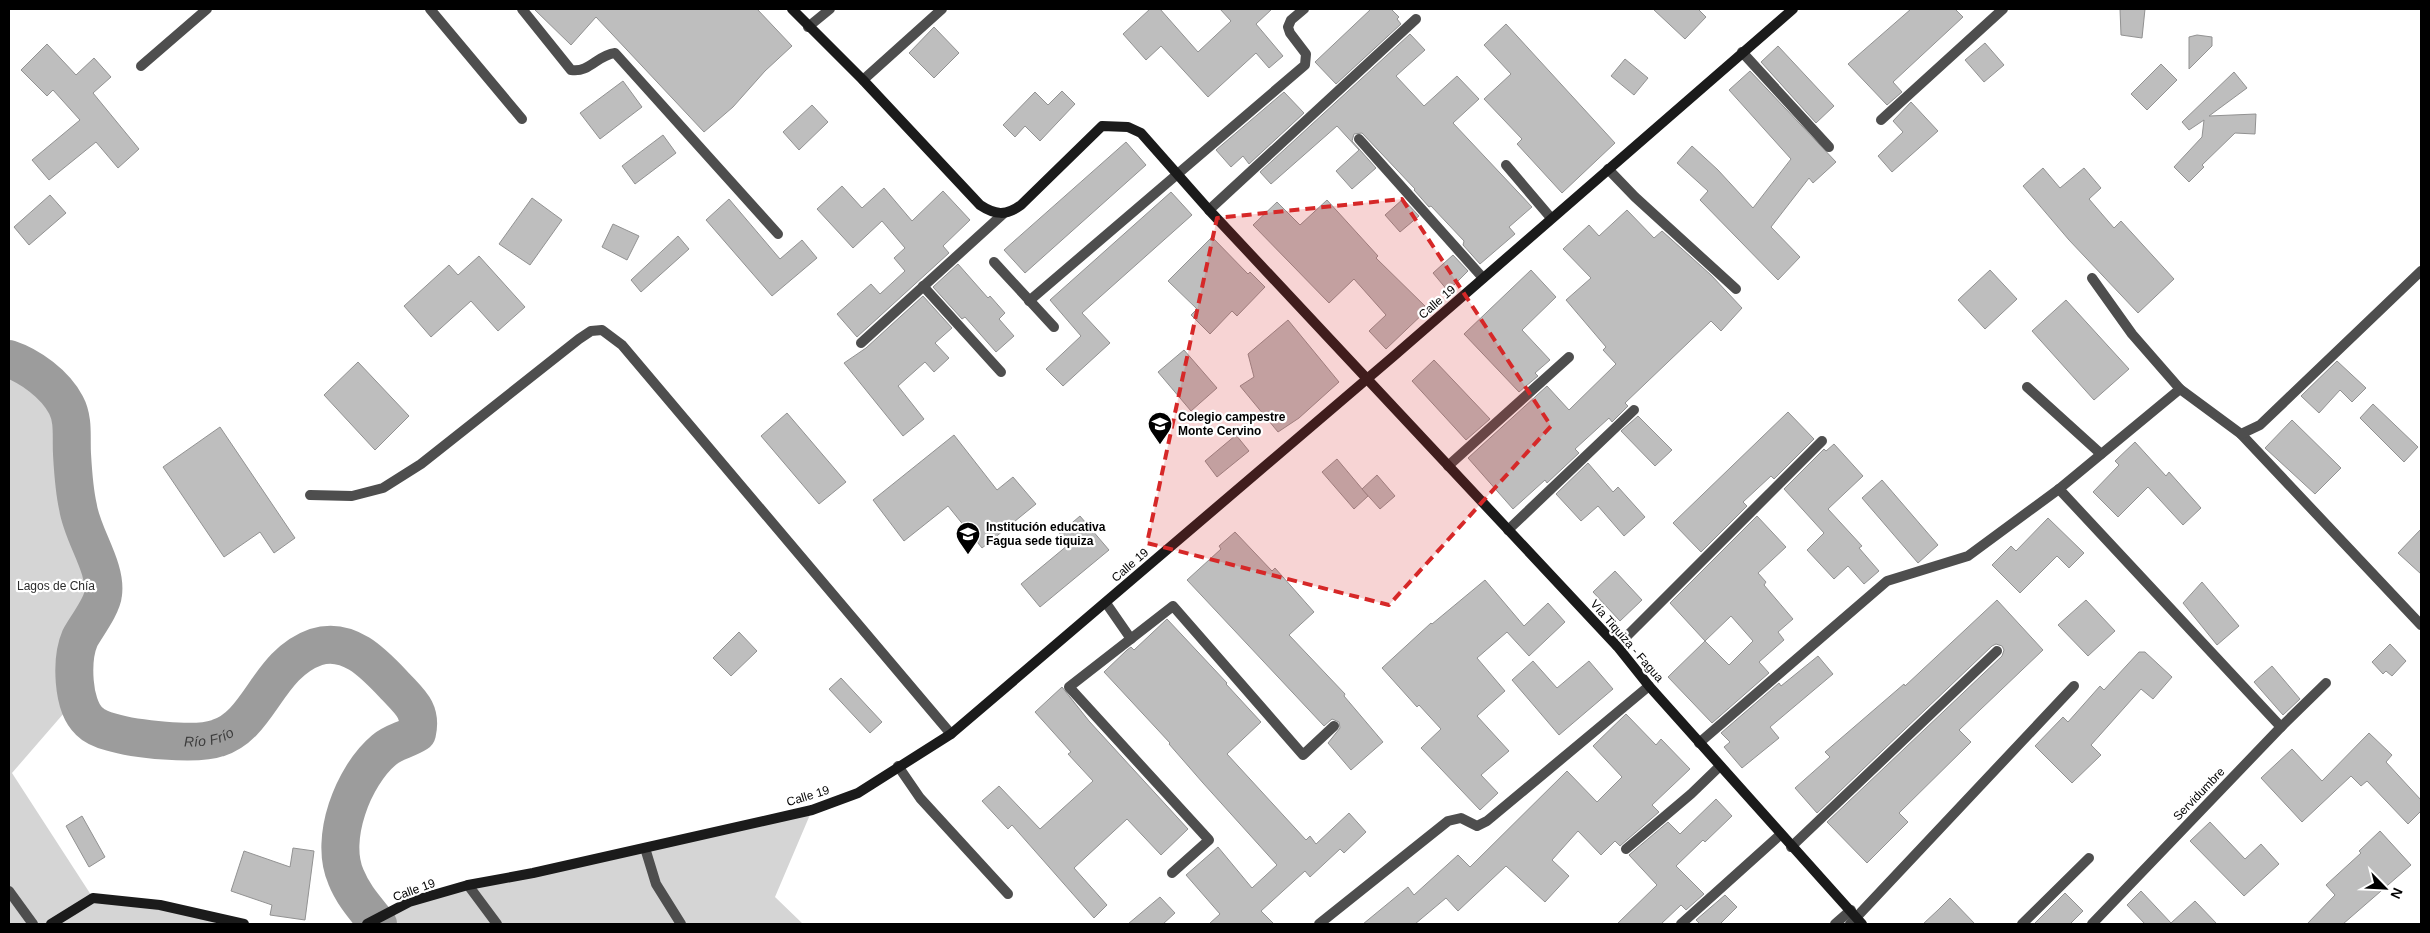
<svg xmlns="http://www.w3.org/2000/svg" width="2430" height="933" viewBox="0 0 2430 933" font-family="Arial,sans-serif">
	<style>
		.green { fill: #d5d5d5 }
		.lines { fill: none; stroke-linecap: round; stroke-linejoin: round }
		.river { stroke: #9c9c9c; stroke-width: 38 }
		.building { fill: #bebebe; stroke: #929292; fill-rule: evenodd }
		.lane { stroke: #4e4e4e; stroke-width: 10 }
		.street { stroke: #4e4e4e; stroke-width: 10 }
		.secondary { stroke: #1b1b1b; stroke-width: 10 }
		.marked { fill: #d62828; fill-opacity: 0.2; stroke: #d62828; stroke-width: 4; stroke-dasharray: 10 6; stroke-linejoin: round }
		.labels { text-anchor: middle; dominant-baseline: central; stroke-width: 4.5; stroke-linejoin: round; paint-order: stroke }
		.street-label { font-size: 12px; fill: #000; stroke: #fff }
		.poi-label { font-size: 12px; font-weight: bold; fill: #000; stroke: #fff; text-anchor: start }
		.park-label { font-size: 12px; fill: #2c2c2c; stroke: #fff }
		.water-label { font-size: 14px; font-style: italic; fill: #3d3d3d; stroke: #fff }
	</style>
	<rect width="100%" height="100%" fill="#fff"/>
	<g class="green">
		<polygon points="9,359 25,365 52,387 66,405 72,429 72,453 78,508 103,580 104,596 79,641 74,667 77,698 12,773 93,898 244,924 9,924"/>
		<polygon points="812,810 775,897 803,924 367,924 409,902"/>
	</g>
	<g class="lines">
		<path class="river" id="s1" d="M9,359c21,7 46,25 57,46 8,15 5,32 6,49 1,17 2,36 6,53 4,28 29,61 25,87 -1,12 -17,33 -23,44 -9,21 -8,67 9,83 6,6 14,9 22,11 23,7 85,14 107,6 42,-13 49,-74 98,-91 34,-11 60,19 80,40 14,15 26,24 21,46 -11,7 -24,9 -33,17 -31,26 -55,89 -38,127 7,18 20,32 32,47"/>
	</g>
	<g class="building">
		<polygon points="534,9 757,9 792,46 765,71 733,107 704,132 596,17 571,45"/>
		<polygon points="1150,9 1160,9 1198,52 1231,21 1220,9 1272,9 1256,24 1283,56 1269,68 1256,53 1208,97 1161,46 1146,60 1123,34"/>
		<polygon points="1371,9 1391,9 1399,17 1397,19 1401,24 1336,84 1315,62"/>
		<polygon points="1653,9 1698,9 1706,17 1685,39"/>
		<polygon points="1911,9 1955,9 1963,17 1893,82 1902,92 1887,105 1848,64"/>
		<polygon points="2120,9 2145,9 2142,38 2121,35"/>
		<polygon points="1506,24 1615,143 1562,193 1517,144 1522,139 1484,99 1511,74 1484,45"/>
		<polygon points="934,27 959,53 934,78 909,53"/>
		<polygon points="1410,34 1425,50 1396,76 1424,106 1457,76 1479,99 1453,123 1532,207 1509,227 1515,234 1480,264 1463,245 1464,241 1431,206 1429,207 1414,190 1415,189 1362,133 1354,134 1352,141 1376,168 1352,189 1336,171 1359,150 1337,126 1271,184 1260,172"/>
		<polygon points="2197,35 2212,37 2212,46 2189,69 2189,37"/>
		<polygon points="1985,43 2004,65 1984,82 1965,60"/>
		<polygon points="47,44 76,75 94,58 111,77 93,93 139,149 118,168 96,142 49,180 32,160 80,120 53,90 47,96 21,70"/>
		<polygon points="1778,46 1834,106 1816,123 1761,62"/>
		<polygon points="1625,59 1648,78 1634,95 1611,76"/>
		<polygon points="2161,64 2177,80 2147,110 2131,94"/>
		<polygon points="1750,71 1836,162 1813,183 1809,178 1771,227 1800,257 1778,280 1700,200 1708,191 1677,163 1692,146 1718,170 1753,208 1791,159 1729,90"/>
		<polygon points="2234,72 2247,88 2209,116 2256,114 2255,134 2235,133 2202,165 2204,167 2189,182 2174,167 2202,137 2204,120 2189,130 2182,122"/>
		<polygon points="623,81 642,107 600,139 580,113"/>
		<polygon points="1062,91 1075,104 1040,141 1025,126 1015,137 1003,125 1035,92 1048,105"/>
		<polygon points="1284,92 1304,113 1249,164 1243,156 1231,167 1216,150"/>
		<polygon points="1911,102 1938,131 1892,172 1878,156 1903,132 1893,121"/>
		<polygon points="812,105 828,122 799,150 783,132"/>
		<polygon points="663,135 676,153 635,184 622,166"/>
		<polygon points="1126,142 1146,165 1025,273 1004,250"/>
		<polygon points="2043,168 2060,188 2084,168 2101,188 2089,199 2114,228 2121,221 2174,279 2138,313 2069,240 2023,186"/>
		<polygon points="842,186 862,208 884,188 912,221 943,191 970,220 943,246 949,253 857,337 837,314 871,284 880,294 905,271 894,258 905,248 882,221 853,248 817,209"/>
		<polygon points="1171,192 1192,215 1082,313 1110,343 1063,386 1046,369 1081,336 1050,300"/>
		<polygon points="50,195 66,213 29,245 14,227"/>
		<polygon points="532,198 562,220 530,265 499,244"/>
		<polygon points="729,199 780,259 802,240 817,258 772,296 706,220"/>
		<polygon points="1403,199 1419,216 1400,232 1385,215"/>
		<polygon points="1327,200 1378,256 1376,258 1428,309 1386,349 1369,331 1386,315 1354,279 1329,303 1253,225 1277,202 1300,225"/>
		<polygon points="1627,210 1654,238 1662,231 1711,275 1742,308 1721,331 1711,321 1625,403 1628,406 1612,422 1609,418 1575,449 1579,453 1547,483 1545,480 1513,509 1468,458 1547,386 1569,410 1616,364 1603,350 1606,347 1566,300 1591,278 1563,249 1589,225 1599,236"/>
		<polygon points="613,224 639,236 627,260 602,247"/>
		<polygon points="678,236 689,249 641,292 631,280"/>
		<polygon points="1212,237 1248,274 1250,272 1265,287 1237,316 1232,311 1210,334 1191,315 1197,309 1168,281"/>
		<polygon points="1453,255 1468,271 1448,291 1433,273"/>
		<polygon points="479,256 525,307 498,331 471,301 431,337 404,306 449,265 458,275"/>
		<polygon points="958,264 988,298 990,296 1005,313 999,319 1014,336 996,352 965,317 962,319 933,287"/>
		<polygon points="1531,270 1556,297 1522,330 1550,360 1535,373 1538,376 1519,392 1464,334"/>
		<polygon points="1990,270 2017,299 1985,329 1958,300"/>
		<polygon points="923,296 952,328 935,343 949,358 934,372 925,362 898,386 924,419 903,436 844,363 866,348"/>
		<polygon points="2066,300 2129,369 2094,400 2032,331"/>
		<polygon points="1288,320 1339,382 1299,418 1278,432 1240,386 1254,377 1248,354"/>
		<polygon points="1184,350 1217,388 1191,411 1158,372"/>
		<polygon points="1434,360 1490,419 1466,440 1412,381"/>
		<polygon points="2337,361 2366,388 2352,402 2340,390 2319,413 2301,396"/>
		<polygon points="358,362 409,416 375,450 324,395"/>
		<polygon points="2373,404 2418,447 2404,462 2360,418"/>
		<polygon points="1788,412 1814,439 1774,479 1771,476 1743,502 1747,506 1701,552 1673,523"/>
		<polygon points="787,413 846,482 819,504 761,436"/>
		<polygon points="1638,416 1672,450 1655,466 1621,431"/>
		<polygon points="2292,420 2341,468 2315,494 2265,448"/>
		<polygon points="220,427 295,538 274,553 260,532 224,557 163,467"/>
		<polygon points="954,435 997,490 1013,477 1036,504 982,548 948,506 904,541 873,500"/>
		<polygon points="1236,435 1249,451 1217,477 1205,461"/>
		<polygon points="2135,442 2166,476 2169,472 2201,508 2183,525 2148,487 2118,517 2093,492 2119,465 2115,461"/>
		<polygon points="1834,444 1863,476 1828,509 1862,546 1859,548 1879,571 1864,584 1848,566 1834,579 1807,550 1824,533 1784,489 1824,449 1826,451"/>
		<polygon points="1337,459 1368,496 1354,509 1322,472"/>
		<polygon points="1588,463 1613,492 1618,487 1645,517 1624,536 1598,506 1581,521 1556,494"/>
		<polygon points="1377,475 1395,496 1380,509 1362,489"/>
		<polygon points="1882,480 1938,545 1918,563 1862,498"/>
		<polygon points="1080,516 1109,550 1040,607 1021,584 1068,545 1059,534"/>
		<path d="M1757,516l29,31 -28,26 8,9 -2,3 29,34 -15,13 6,8 -25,22 10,11 -57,50 -44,-46 37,-36 -35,-38zM1731,616l22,25 -24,24 -24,-24z"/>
		<polygon points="2048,518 2084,553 2069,568 2057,556 2020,593 1992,565 2011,546 2016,551"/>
		<polygon points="2421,529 2421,574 2398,553"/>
		<polygon points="1235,532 1272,571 1275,568 1314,612 1289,635 1345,694 1344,696 1383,742 1351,770 1328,743 1340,728 1339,722 1332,719 1324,726 1187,580 1221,549 1219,546"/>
		<polygon points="1615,571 1642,600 1620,621 1593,592"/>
		<polygon points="1485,580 1524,626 1548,603 1565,622 1529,656 1507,632 1477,658 1505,691 1477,716 1509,751 1481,775 1498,793 1480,810 1421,748 1441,729 1419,705 1417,707 1382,668 1431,623 1432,624"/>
		<polygon points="2202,582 2239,626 2217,645 2183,603"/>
		<polygon points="1997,600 2043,650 1959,730 1971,742 1899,813 1908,822 1867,863 1827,822 2002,656 2004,650 2002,646 1996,644 1992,646 1817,813 1795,788 1830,757 1825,752 1904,684 1905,686"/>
		<polygon points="2086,600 2115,631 2088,656 2058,625"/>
		<polygon points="1167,619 1227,683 1226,684 1261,722 1227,754 1306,840 1310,836 1316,844 1349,813 1366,832 1344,853 1340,849 1310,877 1305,871 1261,911 1274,924 1209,924 1220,914 1186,875 1218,847 1252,888 1277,865 1203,783 1169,744 1170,743 1104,672 1127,650 1131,647 1134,650"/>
		<polygon points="739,632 757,651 731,676 713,658"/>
		<polygon points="2390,644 2406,661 2392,676 2386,671 2383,674 2372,662"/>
		<polygon points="2139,652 2145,652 2172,677 2153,699 2141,689 2091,745 2101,755 2072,783 2035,746 2063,717 2068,722 2100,686 2104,690"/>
		<polygon points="1818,656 1833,674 1770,727 1779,738 1742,768 1724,747 1730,742 1721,733 1779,683 1781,686"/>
		<polygon points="1533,661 1557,688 1589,661 1613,689 1559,735 1512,680"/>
		<polygon points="2272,666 2300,699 2283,715 2254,682"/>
		<polygon points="841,678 882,722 870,733 829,689"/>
		<polygon points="1062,687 1089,721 1188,829 1161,855 1127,819 1074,868 1107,905 1094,918 1012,825 1008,829 982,801 999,786 1040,829 1093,781 1068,754 1071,752 1035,712"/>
		<polygon points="1626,714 1656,745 1661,739 1690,769 1652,805 1659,812 1620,846 1615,841 1601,855 1578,831 1552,860 1569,876 1545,902 1506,866 1458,911 1446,898 1415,924 1363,924 1408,887 1414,895 1458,855 1470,867 1567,771 1597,802 1622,777 1593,746"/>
		<polygon points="2369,733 2392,755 2386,762 2421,800 2421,811 2408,824 2367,781 2361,786 2351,776 2302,822 2261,778 2292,749 2322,781"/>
		<polygon points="1716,799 1732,816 1705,842 1703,840 1676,866 1704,894 1686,910 1681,905 1661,924 1617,924 1657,885 1629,855 1668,822 1680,834"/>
		<polygon points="82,816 105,857 89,867 66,826"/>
		<polygon points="2210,822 2245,859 2261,844 2279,864 2244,896 2190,841"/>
		<polygon points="2380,831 2411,865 2343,924 2307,924 2335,895 2326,885 2361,853 2359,851"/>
		<polygon points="293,848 314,851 305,920 270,915 272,905 231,891 244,851 290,867"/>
		<polygon points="2141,891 2171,923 2195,901 2217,924 2145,924 2127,905"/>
		<polygon points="2065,893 2083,911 2070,924 2034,924"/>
		<polygon points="1725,895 1737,907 1720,924 1700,924 1696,920"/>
		<polygon points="1160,897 1175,913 1163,924 1128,924"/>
		<polygon points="1950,898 1975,924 1923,924 1938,910"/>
	</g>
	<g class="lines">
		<g class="lane">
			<polyline points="1742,52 1829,147"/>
			<polyline points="1608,169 1635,197 1736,289"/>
			<polyline points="2241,434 2421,625"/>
			<polyline points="898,766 920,798 1008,894"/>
			<polyline points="645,848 656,884 681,924"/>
			<polyline points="468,885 497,924"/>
			<polyline points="9,891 33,924"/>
			<polyline points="2022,924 2089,858"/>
		</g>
		<g class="street">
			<polyline points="430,9 522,119"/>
			<path d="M522,9l49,61c19,3 26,-15 44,-17l163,181"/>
			<polyline points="808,27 830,9"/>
			<polyline points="141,66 207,9"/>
			<polyline points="863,80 942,9"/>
			<polyline points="1881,120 2003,9"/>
			<polyline points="1359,139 1483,278"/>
			<polyline points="1506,165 1551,218"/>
			<polyline points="1209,210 1416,19"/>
			<polyline points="994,262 1054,327"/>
			<polyline points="2092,278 2132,334 2180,389 2241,434 2260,425 2421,271"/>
			<polyline points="923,286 1001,372"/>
			<polyline points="1029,301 1305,65 1306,54 1290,33 1288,27 1291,20 1304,9"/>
			<polyline points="861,343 1003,214"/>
			<polyline points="2027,387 2101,454"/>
			<polyline points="1448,466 1569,357"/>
			<polyline points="2059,489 2281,727"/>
			<polyline points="310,495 352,496 383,488 421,464 579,339 591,331 602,330 622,345 951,734"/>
			<polyline points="1508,530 1634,410"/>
			<polyline points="1106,603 1131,639"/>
			<polyline points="1617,646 1822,441"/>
			<polyline points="1699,743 1887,581 1968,556 2059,489 2180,389"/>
			<polyline points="1791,847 1997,651"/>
			<polyline points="1626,849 1691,794 1720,766"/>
			<polyline points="1172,873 1209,840 1069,687 1173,606 1303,755 1334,726"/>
			<polyline points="1319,924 1448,821 1461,818 1477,826 1487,821 1649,686"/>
			<polyline points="1681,924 1780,835"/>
			<polyline points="1835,924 1851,910"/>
			<polyline points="1850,924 2074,686"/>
			<polyline points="2092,924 2281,727 2326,683"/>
		</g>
		<g class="secondary">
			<path d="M792,9l71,71 117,125c15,10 26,11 41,0l81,-79 26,1 13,6 68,77 408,436 32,40 213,238"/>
			<polyline points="51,924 93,898 160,905 244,924"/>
			<polyline points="367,924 409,902 468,885 533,873 812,810 858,793 951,734 1395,355 1793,9"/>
		</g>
	</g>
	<path class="marked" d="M1402,199l149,227 -162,179 -242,-62 70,-325z"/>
	<defs>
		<symbol id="school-pin" viewBox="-11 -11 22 30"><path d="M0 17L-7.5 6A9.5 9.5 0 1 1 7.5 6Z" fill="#000" stroke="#fff"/><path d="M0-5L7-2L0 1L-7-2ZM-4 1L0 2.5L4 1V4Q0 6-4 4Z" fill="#fff"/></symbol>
	</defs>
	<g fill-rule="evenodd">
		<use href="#school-pin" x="1146" y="410" width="28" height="38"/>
		<use href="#school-pin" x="954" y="520" width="28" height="38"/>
	</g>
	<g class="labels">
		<g class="street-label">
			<text transform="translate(1437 302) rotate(-41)">Calle 19</text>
			<text transform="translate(1130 565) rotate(-41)">Calle 19</text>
			<text transform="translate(1627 641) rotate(49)">Vía Tiquiza - Fagua</text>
			<text transform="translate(2199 794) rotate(-46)">Servidumbre</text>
			<text transform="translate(808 796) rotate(-17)">Calle 19</text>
			<text transform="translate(414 890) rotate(-20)">Calle 19</text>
		</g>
		<g class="poi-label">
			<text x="1178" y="417">Colegio campestre<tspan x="1178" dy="14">Monte Cervino</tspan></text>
			<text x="986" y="527">Institución educativa<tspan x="986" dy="14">Fagua sede tiquiza</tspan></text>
		</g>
		<g class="park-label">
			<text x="56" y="586">Lagos de Chía</text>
		</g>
		<g class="water-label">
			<text stroke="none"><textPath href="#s1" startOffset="530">Río Frío</textPath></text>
		</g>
	</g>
	<rect width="2430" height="933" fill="none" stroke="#000000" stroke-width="20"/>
	<g transform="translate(2385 888) rotate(114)" stroke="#ffffff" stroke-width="4" paint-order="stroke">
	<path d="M0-4L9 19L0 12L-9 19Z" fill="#000000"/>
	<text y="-8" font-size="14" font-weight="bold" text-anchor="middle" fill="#000000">N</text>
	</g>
</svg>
